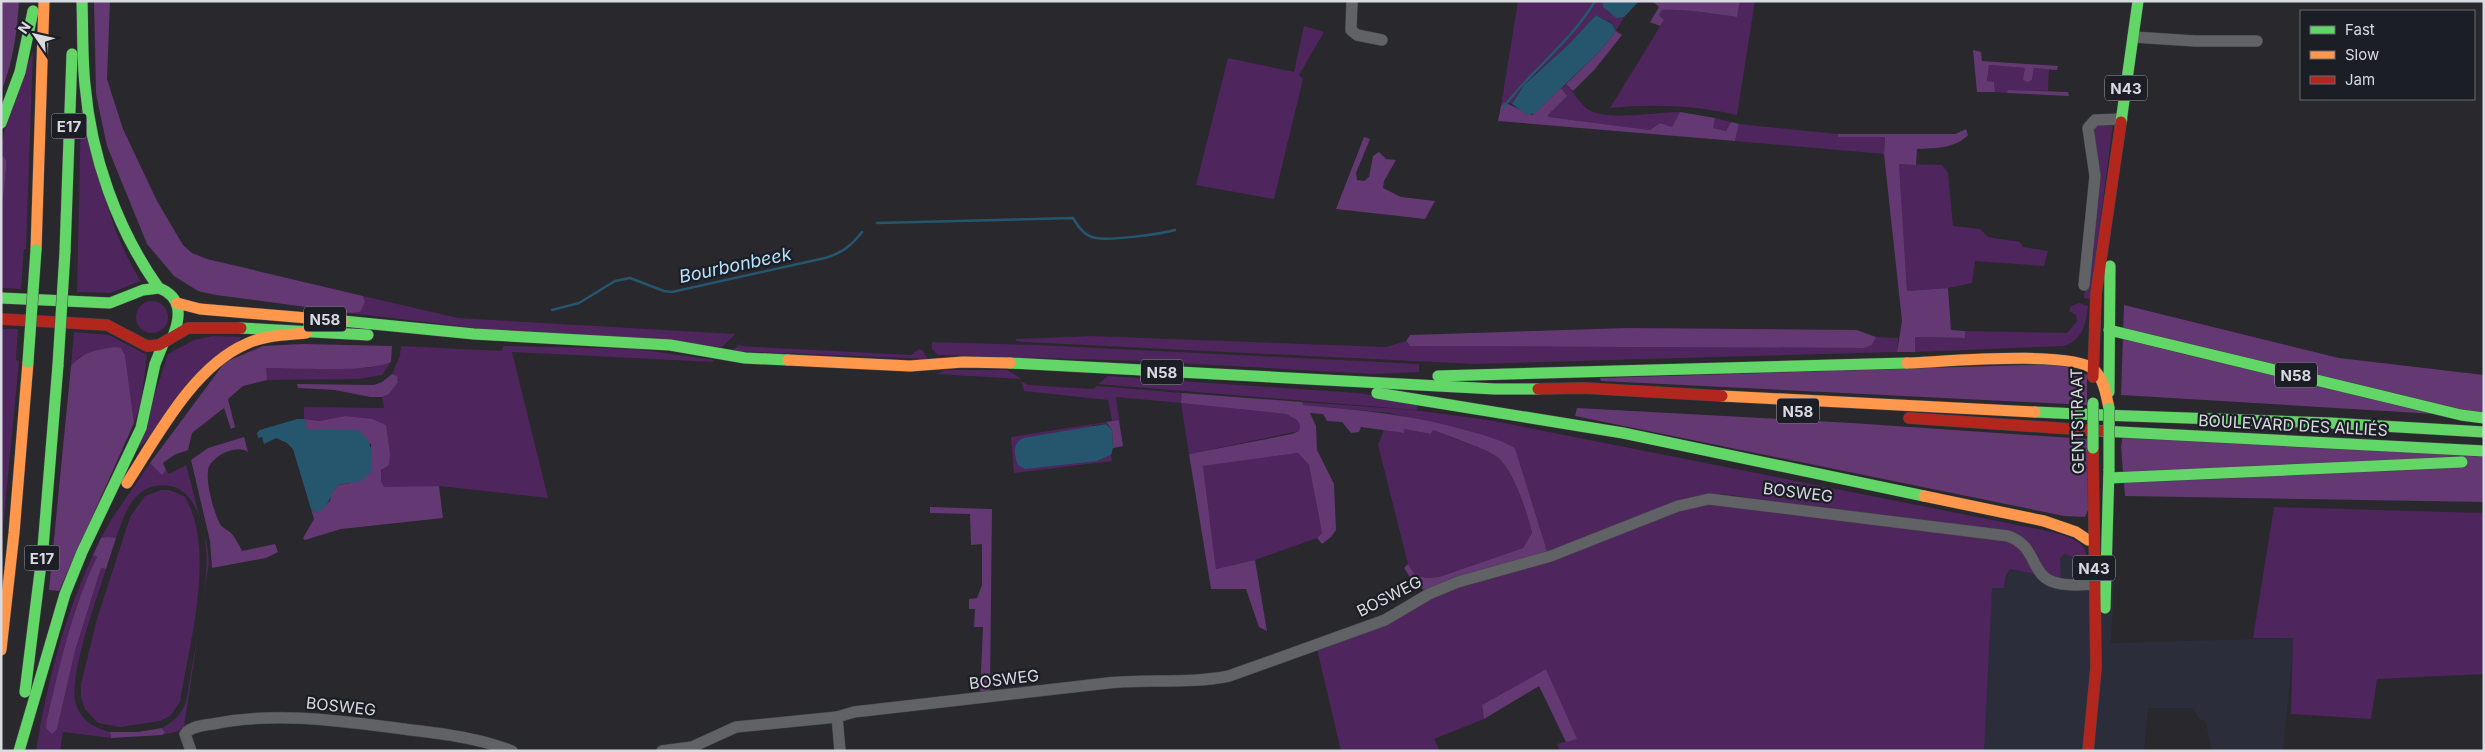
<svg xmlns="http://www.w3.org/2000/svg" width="2485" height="752" viewBox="0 0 2485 752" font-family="Inter,sans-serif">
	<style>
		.built { fill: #2b2d3b }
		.green { fill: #4f255d }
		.forest { fill: #643872 }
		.water { fill: #26566e }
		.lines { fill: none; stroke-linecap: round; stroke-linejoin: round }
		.stream { stroke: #26566e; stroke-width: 2.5 }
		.street-casing { stroke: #45464a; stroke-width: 12 }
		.fast-casing { stroke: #45464a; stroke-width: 12 }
		.slow-casing { stroke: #45464a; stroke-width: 12 }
		.jam-casing { stroke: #45464a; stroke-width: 12 }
		.street { stroke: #616266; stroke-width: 11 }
		.fast { stroke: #63d668; stroke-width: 11 }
		.slow { stroke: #ff974d; stroke-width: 11 }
		.jam { stroke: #b3261e; stroke-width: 11 }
		.fast-bridge-casing { stroke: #45464a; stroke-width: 12; stroke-linecap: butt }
		.fast-bridge { stroke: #63d668; stroke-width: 11 }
		.labels { text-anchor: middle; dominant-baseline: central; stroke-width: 4.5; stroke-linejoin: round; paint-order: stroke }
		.shield { fill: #1c1e26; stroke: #a1a2a9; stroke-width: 1 }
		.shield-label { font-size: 15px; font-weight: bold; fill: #dadbe1 }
		.street-label { font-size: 16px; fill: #dadbe1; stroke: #1c1e26 }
		.water-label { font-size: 18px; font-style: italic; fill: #b5e2fc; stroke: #1c1e26 }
	</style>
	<rect width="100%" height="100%" fill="#28282d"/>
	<polygon class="built" points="2033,549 2115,564 2111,643 2294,638 2283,751 2212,751 2205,721 2199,719 2193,708 2148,708 2144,751 1983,751 1990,586 2004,588 2010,569 2034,574"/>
	<g class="green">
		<path d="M1518,1h84c2,11 12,17 22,16l-8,14 -4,-8 -16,-8 -27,29 -45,40 -12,20 -8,-2 -3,4z"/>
		<path d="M1740,1h15l-18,114c-43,-10 -84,-11 -127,-7l54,-88 -5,-5 3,-5c25,-1 50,4 75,7z"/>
		<polygon points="1304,26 1324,32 1299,75 1303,79 1274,199 1196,185 1228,58 1294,72"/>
		<path d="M33,51l-7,198h-2l-3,40 -20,-1v-81c2,-2 6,-42 5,-45 -1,-3 -4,-6 -5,-9 -1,-20 24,-81 32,-102z"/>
		<polygon points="1989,65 2025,68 2032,80 2034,68 2049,69 2048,91 2009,90 2007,93 1995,92 1994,82 1987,81"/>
		<path d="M1566,84c8,8 13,20 23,26 16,11 70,2 91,2l-8,15 -12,-4 -10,7 -101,-13 -1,-2 19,-19 -6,-8z"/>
		<path d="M81,107c16,59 27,123 60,174l-31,12 -33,-1z"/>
		<polygon points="1715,118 1731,122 1726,131 1712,128"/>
		<polygon points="2094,123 2113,124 2090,299 2084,298 2096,194 2090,136"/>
		<polygon points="1739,124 1838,134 1839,137 1885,137 1884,154 1735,141"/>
		<polygon points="1899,164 1942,165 1948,173 1953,226 1980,229 1988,237 2020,242 2023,247 2048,251 2044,266 1975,261 1972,283 1948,288 1907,291"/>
		<polygon points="363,296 458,318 735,334 722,347 483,329 350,313 365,302"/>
		<circle cx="152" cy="317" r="16"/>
		<path d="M2079,303l9,3c-2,17 -5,34 -24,40l-149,6v-15l49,1 1,-7 102,2 10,-12 -1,-6 -7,-4 2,-5z"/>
		<polygon points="1,329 18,329 16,360 19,361 1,549"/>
		<polygon points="74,332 109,335 147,355 141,402 134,423 125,355 121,348 80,356 71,366"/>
		<polygon points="213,336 242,337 136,451 168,354 194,340"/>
		<polygon points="1091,336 1386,347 1406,341 1410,346 1864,348 1872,345 1876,337 1898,338 1897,352 1473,364 1025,342 1016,341 1016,339"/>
		<polygon points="745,340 739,346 911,355 919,349 923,351 928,359 732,351"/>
		<polygon points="932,342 1037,345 1419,364 1419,372 1373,374 1141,361 938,355 932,349"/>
		<path d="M401,346l101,5 1,-5 134,3 77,11 -1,2 -201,-10 36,146 -109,-12 -55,2c-7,-14 -1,-22 6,-34l-45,-38 -26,5 -15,-2v-12l80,1 -2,-11 7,-3 10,-14 -7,-6 8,-19z"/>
		<polygon points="391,362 382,375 358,379 267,380 265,368 368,368"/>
		<polygon points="945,370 1007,370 1022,379 937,374"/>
		<polygon points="1108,376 1358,393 1418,402 1417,410 1098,384"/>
		<polygon points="1021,381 1028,385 1093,389 1097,386 1182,393 1182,403 1286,414 1297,420 1300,425 1299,431 1189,454 1181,403 1116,397 1119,420 1112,421 1108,400 1024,391"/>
		<path d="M1302,402l111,8 76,10 549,109c13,3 45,8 48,24 2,7 1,17 1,24l-4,3 -10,-1 6,-9 -1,-11 -14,-5 -4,4 1,22 -11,-3 -15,-20 -47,-26 -266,-37h-15l-160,57 -32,-103 -125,-35 -88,-8z"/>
		<polygon points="1106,422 1106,424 1092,425 1097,461 1111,455 1112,461 1014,473 1011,437"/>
		<path d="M1404,429l27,5 2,-4c14,6 53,19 64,27 17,14 30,55 35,76l-9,15 -84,29 -13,1 -11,-3 -7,-11 -30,-119 6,-15 19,3z"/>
		<polygon points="1298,453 1309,465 1322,533 1317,538 1255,560 1216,569 1203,466"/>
		<path d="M150,463l12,11 4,-4 3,4 17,-9 21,80 2,17 -25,165 -8,5 -11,2 -3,-6c14,-8 21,-15 25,-30 6,-41 16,-83 19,-125 3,-32 -6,-96 -51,-87 -24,5 -32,32 -39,52h-15l12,-21z"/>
		<path d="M161,490h8l15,6c33,51 5,149 -4,206l-10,14 -10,5 -40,6 -22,-4 -13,-14 -4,-11v-14l16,-65 33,-102 15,-21z"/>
		<polygon points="1707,504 2010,541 2024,553 2034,574 2010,569 2006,576 2004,588 1992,588 1984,751 1560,751 1557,744 1576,739 1546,669 1482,705 1484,719 1434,739 1440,751 1341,751 1317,649 1439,593 1667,514"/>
		<polygon points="2274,507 2484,513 2484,674 2377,679 2371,719 2291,714 2293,638 2253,638"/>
		<path d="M93,555l4,2c-25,51 -37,107 -50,162l10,10 18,-78 26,-83 5,1c-9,30 -38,107 -30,135 5,17 19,24 34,28l1,6 -48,-6 -3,19h-24c11,-68 28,-134 57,-196z"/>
	</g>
	<g class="forest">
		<path d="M1,1h18c-2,32 -6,61 -18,91z"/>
		<polygon points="94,1 110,1 107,79 123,129 157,201 183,245 192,253 207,259 363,296 365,302 360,312 350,313 216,295 198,291 174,276 147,244 107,146 96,94"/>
		<path d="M1652,1h88l-3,16c-25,-3 -50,-8 -75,-7l-3,5 5,5 -4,6 -10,-4 9,-15z"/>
		<polygon points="1616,31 1622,35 1595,69 1573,91 1566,84 1599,52"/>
		<polygon points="1973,50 1981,52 1982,61 2058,66 2057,70 2034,68 2032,80 2028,82 2023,80 2025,68 1989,65 1987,81 1994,82 1995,92 1977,92"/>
		<polygon points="1561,88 1567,96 1548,115 1549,117 1650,130 1660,123 1672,127 1680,112 1715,118 1713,128 1726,131 1731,122 1739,124 1735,141 1498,121 1501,106 1504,102 1532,115"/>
		<polygon points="2008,90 2068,92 2069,96 2007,93"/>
		<path d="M1966,129l2,6c-13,14 -34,13 -51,14l-1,16 -17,-1 8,127 41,-3 3,42 14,1v7l-50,-1v15h-18l5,-31 -18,-167 1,-17h-47v-3h117z"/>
		<polygon points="1364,137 1370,139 1356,173 1357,180 1364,181 1369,177 1373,156 1379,152 1386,159 1396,160 1384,181 1383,188 1401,197 1435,201 1425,219 1336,209"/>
		<path d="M1,154c2,2 4,5 5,7 1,3 -3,44 -5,46z"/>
		<polygon points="2124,305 2339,358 2484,375 2484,417 2121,395"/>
		<polygon points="1628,328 1857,330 1876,337 1872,345 1864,348 1410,346 1406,341 1410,335"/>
		<path d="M303,344l89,2 -1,16c-25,11 -95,6 -125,6l1,12 -24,6 -15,13 7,28 -4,2 -7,-21 -32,25 -4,17 -14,5 -11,8 3,7 -4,5 -12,-12 75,-101 38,-16z"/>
		<path d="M115,347l6,1 4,7 9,68 -75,168 -10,-1 22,-224c13,-15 26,-16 44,-19z"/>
		<polygon points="2059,364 2087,375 2087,405 1601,381 1600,378"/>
		<polygon points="392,374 397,376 398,382 389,394 382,397 370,397 335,390 298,388 297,384 374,385 382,382"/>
		<path d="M1182,393l120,9 1,3c57,5 113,10 169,27 15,4 29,8 43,16l32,103 -123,39 -11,-8 -9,-14 4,-4 7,11 11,3 13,-1 84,-29 9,-15c-5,-21 -18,-62 -35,-76 -10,-8 -49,-21 -64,-27l-2,4 -27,-5v4l-43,-6 -2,5 -8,1 -9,-11 -15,-1 -4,-7 -13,-1 6,13 1,24 17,34 2,46 -5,7 -9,7 -5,-6 5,-5 -13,-68 -11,-12 -95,13 13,103 39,-9 12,71 -8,-4 -13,-38h-35l-22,-135 103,-20 7,-3 1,-6 -3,-5 -11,-6 -105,-11z"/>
		<polygon points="1577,408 1852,423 2087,439 2088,510 2085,517 2064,516 1575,416"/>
		<polygon points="345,416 372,419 386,425 390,454 389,465 381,470 381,481 384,487 439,486 443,518 341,529 305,540 303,538 314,519 311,509 317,513 330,501 331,494 338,485 350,483 371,472 371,444 307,429 304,419 319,421"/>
		<polygon points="1119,420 1123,446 1113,448 1112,430 1106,422"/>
		<polygon points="2123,433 2484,457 2484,502 2125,496 2121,447"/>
		<path d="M244,437l4,15c-11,-9 -39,5 -40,19 -2,12 6,42 12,53 2,4 8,6 12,10 4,5 7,11 10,17l33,-7 3,8 -12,6 -54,10 -2,-27 -19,-81 17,-12z"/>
		<polygon points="930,507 992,509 990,692 980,694 983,627 974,627 975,609 969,609 969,599 977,598 982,585 982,544 971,545 970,514 930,513"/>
		<path d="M108,537l8,1 -10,31 -5,-1 -26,83 -18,78 -5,5 -6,-6 1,-9c13,-55 25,-111 50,-162l-4,-2 8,-17z"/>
		<polygon points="1546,669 1577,739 1566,742 1539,686 1484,719 1482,705"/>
		<polygon points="162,728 165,733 162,735 111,738 110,732 138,732"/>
	</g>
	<g class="water">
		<polygon points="1602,1 1639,1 1624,17 1616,18 1603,7"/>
		<polygon points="1596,15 1612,24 1616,31 1599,52 1535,113 1528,115 1512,104 1524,85 1569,44"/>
		<path d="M297,419h7l4,10 50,1c16,11 14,25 13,42l-10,9 -23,4c-9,11 -8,21 -21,28l-6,-4 -18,-60 -6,-6 -11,-5 -12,6 -2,-7 -4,1 -1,-5 3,-3z"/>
		<path d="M1106,424l6,6 1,18 -2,7 -14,6 -72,8 -7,-4c-4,-10 -6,-21 5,-27z"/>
	</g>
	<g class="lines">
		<g class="stream">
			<path d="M1503,108c28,-38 68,-66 92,-107"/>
			<path d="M877,223l196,-5c5,8 10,16 19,19 13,5 69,-3 83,-7"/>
			<path d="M552,310l27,-7 36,-22 15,-3 34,13 8,1 153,-34c17,-5 26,-12 37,-26"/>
		</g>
		<defs>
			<g id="street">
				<polyline points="1352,1 1351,30 1357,35 1382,40"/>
				<polyline points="2133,37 2195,41 2257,41"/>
				<polyline points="2084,285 2095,176 2088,128 2095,120 2122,119"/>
				<polyline points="837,717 840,751"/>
				<path d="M191,751l-6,-17c6,-8 19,-9 28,-10 63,-13 128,-3 191,5 37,5 73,8 108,22"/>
				<path d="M662,751l30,-4 44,-20 101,-10 17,-5c85,-9 169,-20 254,-29 40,-4 82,1 121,-7l156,-56 44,-26 29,-12 93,-26 127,-50 31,-7 299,37c31,11 21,41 49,47 14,4 29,1 43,1"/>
			</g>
			<g id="fast">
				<path d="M82,1c1,28 0,56 3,84 6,71 32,144 73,202"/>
				<polyline points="2121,122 2138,1"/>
				<polyline points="1,123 20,72 33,11"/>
				<polyline points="65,252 72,54"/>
				<path d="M1,298l109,5 33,-13 16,-2c23,9 22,28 14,48"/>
				<polyline points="343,321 474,334 670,345 745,358 788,360"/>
				<polyline points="241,328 368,335"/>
				<polyline points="2109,330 2461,415 2484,418"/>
				<polyline points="1010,363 1495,389 1538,389"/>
				<polyline points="1438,376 1907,363"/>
				<polyline points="2109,392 2110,266"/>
				<polyline points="1377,393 1623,433 1924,496"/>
				<polyline points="2035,412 2101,415"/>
				<polyline points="2101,415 2330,423 2484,432"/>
				<polyline points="2101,431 2484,451"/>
				<polyline points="2109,478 2462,462"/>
				<polyline points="2105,608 2109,469"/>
				<polyline points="25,692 43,548 58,365"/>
				<polyline points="19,751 65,594 82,552 141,428 155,364 163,344"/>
			</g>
			<g id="slow">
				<polyline points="36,250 44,1"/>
				<polyline points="177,303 200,309 343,321"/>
				<polyline points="788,360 910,366 963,362 1010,363"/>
				<path d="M1907,363c34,-1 164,-13 186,6 11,9 13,26 16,39"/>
				<polyline points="1722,396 2035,412"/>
				<path d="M127,483c30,-46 66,-116 119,-139 18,-9 40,-9 60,-11"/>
				<polyline points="1924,496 2044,521 2076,532 2088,540 2093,540"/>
				<polyline points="1,650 14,533 28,362"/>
			</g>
			<g id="jam">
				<polyline points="1,319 107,325 147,346 159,345 188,328 241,328"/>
				<polyline points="2093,377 2096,294 2121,122"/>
				<polyline points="1538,389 1584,388 1722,396"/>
				<polyline points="1909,418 2101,431"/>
				<polyline points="2088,751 2096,668 2093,448"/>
			</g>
		</defs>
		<use href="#street" class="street-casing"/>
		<use href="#fast" class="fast-casing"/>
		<use href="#slow" class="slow-casing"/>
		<use href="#jam" class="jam-casing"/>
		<use href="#street" class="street"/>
		<use href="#fast" class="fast"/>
		<use href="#slow" class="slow"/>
		<use href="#jam" class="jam"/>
		<defs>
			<g id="fast-bridge">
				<polyline points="28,362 36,250"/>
				<polyline points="58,365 65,252"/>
				<polyline points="2093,403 2093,448"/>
				<polyline points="2109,408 2109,469"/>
			</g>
		</defs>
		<use href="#fast-bridge" class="fast-bridge-casing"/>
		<use href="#fast-bridge" class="fast-bridge"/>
	</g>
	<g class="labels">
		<g class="shield">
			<rect x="2105" y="75.5" width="42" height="25" rx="4"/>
			<rect x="51.5" y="113.5" width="35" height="25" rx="4"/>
			<rect x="304" y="306.5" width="42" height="25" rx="4"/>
			<rect x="1141" y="359.5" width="42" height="25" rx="4"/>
			<rect x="2275" y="362.5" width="42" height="25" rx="4"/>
			<rect x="1777" y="398.5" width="42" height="25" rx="4"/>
			<rect x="24.5" y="545.5" width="35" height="25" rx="4"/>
			<rect x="2073" y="555.5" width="42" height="25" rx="4"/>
		</g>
		<g class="shield-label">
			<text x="2126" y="88">N43</text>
			<text x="69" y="126">E17</text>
			<text x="325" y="319">N58</text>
			<text x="1162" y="372">N58</text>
			<text x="2296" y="375">N58</text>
			<text x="1798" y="411">N58</text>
			<text x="42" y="558">E17</text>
			<text x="2094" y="568">N43</text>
		</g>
		<g class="street-label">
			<text transform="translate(2077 421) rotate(-91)">GENTSTRAAT</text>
			<text transform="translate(2293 425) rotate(3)">BOULEVARD DES ALLIÉS</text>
			<text transform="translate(1798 492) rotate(7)">BOSWEG</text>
			<text transform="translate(1389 596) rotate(-27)">BOSWEG</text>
			<text transform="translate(1004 679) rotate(-7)">BOSWEG</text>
			<text transform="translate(341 706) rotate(6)">BOSWEG</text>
		</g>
		<g class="water-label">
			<text transform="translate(735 265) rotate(-12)">Bourbonbeek</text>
		</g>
	</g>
	<rect width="2485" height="752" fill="none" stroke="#dadbe1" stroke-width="5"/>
	<rect x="2300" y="10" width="175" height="90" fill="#1c1e26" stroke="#686a71"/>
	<rect x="2310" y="26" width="25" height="8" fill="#63d668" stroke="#686a71"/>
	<text x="2345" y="35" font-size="15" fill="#dadbe1">Fast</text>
	<rect x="2310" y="51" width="25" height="8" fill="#ff974d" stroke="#686a71"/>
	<text x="2345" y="60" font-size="15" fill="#dadbe1">Slow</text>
	<rect x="2310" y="76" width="25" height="8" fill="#b3261e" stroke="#686a71"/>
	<text x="2345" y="85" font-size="15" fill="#dadbe1">Jam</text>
	<g transform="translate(35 35) rotate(304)" stroke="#1c1e26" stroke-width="4" paint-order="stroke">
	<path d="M0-4L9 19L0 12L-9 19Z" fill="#dadbe1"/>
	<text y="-8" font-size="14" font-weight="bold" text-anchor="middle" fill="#dadbe1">N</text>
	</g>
</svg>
